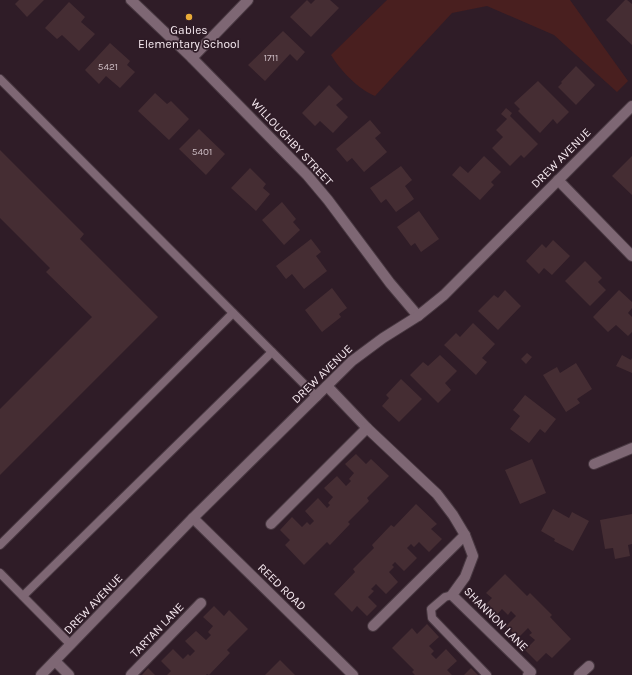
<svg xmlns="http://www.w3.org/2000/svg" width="632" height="675" viewBox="0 0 632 675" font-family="Karla,sans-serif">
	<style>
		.green { fill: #491f1f }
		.building { fill: #452d33 }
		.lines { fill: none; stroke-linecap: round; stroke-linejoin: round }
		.service-casing { stroke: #483841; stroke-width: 10 }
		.minor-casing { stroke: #483841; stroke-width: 12 }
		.service { stroke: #7e6774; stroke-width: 8 }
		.minor { stroke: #7e6774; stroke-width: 10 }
		.poi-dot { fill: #e9ab38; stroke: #2f1c27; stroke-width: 1.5 }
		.labels { text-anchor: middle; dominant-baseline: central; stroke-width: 3.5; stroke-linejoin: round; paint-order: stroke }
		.number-label { font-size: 10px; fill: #cabac1 }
		.poi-label { font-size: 12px; fill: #f6e9f0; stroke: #2f1c27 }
		.street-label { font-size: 12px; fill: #f6e9f0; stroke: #2f1c27 }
	</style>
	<rect width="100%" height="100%" fill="#2f1c27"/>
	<path class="green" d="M387,0h183l58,81 -11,11 -63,-57 -67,-29 -35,7 -77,83c-17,-7 -35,-26 -44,-41z"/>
	<g class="building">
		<polygon points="19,0 44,0 27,17 15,4"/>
		<polygon points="307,0 311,4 315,0 330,0 339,8 311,37 290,17"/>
		<polygon points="625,0 627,0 632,4 632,45 606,20"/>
		<polygon points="69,2 85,17 81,22 95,34 79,51 62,35 57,39 45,28"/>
		<polygon points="283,31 305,52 297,61 290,54 265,81 248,65"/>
		<polygon points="110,43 130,61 127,65 135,72 120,88 106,76 99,84 85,70"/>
		<polygon points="576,66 595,85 576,105 558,87 562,83 561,82"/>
		<polygon points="538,81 569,112 557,124 553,119 540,133 518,111 520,109 514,103"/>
		<polygon points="329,85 343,99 336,105 348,117 333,133 320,121 315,126 302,113"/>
		<polygon points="155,93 167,104 171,101 189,119 169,140 138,111"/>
		<polygon points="506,108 512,113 510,116 538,144 524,158 521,155 510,166 492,148 503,137 496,130 507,119 501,114"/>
		<polygon points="370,120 381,133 375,138 387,152 364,172 352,158 347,162 336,149"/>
		<polygon points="199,129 225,154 206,175 179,149"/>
		<polygon points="0,150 84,234 80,239 158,317 0,475 0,409 92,317 46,272 50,268 0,218"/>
		<polygon points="484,156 501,172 491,182 494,185 480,200 452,175 460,166 468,173"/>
		<polygon points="632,156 632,195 612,176"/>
		<polygon points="401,166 412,180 405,186 414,199 396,212 386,199 381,203 370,188"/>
		<polygon points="250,168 266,184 263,188 270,194 256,211 231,188"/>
		<polygon points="282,202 296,219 293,222 300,230 284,245 262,220"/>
		<polygon points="419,211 439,239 421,252 415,243 411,246 397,227"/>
		<polygon points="311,239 321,252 316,256 327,271 304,289 292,274 286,279 276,266"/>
		<polygon points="553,240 570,256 552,275 544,268 539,274 526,261 542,244 546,248"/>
		<polygon points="585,261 602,278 598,282 606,290 590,306 565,281"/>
		<polygon points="332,288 347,308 339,314 341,317 322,332 305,310"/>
		<polygon points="505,290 521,306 498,330 478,311 494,295 498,298"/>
		<polygon points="619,290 632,302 632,308 628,313 632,317 632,332 628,336 616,325 608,332 593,317"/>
		<polygon points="473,323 495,344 482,358 487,362 476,375 444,345 456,333 460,337"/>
		<polygon points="527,353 532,357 526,364 521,359"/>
		<polygon points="440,355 457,371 445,383 451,390 438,403 410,375 423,362 428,366"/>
		<polygon points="622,355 631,360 632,358 632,373 616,366"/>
		<polygon points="576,363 592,389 577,399 580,403 566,412 543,375 557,367 560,373"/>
		<polygon points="401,379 422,399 399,422 382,406 389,398 386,395"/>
		<polygon points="525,395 556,419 545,433 540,429 529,443 510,429 520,416 513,410"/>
		<polygon points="356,454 366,464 371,459 389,476 367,498 369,501 348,522 350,524 330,545 327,542 304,565 285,545 290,540 280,530 292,517 302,527 307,522 310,525 314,521 305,511 318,498 327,508 330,505 328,503 333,497 324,488 337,476 346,486 351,481 349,479 354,473 345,464"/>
		<polygon points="532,459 546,493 520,504 505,470"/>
		<polygon points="416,504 437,524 431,529 442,539 429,552 419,542 414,547 411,544 407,548 417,558 404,571 395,562 392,565 394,567 389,572 398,582 386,594 376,584 371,589 374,591 368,597 377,606 367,616 357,606 352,612 334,594 355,572 353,569 374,548 372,545 391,525 394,527"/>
		<polygon points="553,509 569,518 572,512 589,521 573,551 554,541 555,539 541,531"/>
		<polygon points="632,514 632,544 628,545 630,556 615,559 613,548 605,549 600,520"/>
		<polygon points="505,574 527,596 530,593 552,615 550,617 571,639 552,658 546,653 537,662 525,650 535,640 529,635 532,633 528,628 518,638 506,626 516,616 511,611 508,615 502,609 493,619 482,608 492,598 486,593"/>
		<polygon points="214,606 224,616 229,610 248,629 227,650 230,653 209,675 207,674 206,675 167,675 171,671 161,661 173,649 183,659 188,654 190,656 195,651 185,641 196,631 206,640 211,635 208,632 213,626 203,617"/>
		<polygon points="427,624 439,637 429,646 434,651 431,654 436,659 446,649 457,661 447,670 452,675 415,675 412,672 414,670 392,648 412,628 417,634"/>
		<polygon points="280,660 295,675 265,675"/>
		<polygon points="148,668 155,675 142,675"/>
		<polygon points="471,668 478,675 464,675"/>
	</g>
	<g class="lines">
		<defs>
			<g id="service">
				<polyline points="0,79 317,397"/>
				<polyline points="0,545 233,313"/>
				<polyline points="0,573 71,645"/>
				<polyline points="452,595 445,597 431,609 432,618 487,675"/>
				<polyline points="23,596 272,352"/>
			</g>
			<g id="minor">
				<polyline points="131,0 192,58 307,175 328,200 390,283 418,316"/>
				<polyline points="192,58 248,0"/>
				<polyline points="558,180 632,256"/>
				<polyline points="327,386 367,428 437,494 453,515 465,535 473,556 465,577 452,595 531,672 528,675"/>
				<polyline points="594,464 632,448"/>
				<polyline points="193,518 353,675"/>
				<polyline points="271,524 367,428"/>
				<polyline points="373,626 465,535"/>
				<polyline points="55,661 69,675"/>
				<polyline points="41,675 193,518 352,361 383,338 418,316 444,295 632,106"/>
				<polyline points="131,675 201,603"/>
				<polyline points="579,675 589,666"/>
			</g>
		</defs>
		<use href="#service" class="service-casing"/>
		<use href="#minor" class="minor-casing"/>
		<use href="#service" class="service"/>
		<use href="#minor" class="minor"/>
	</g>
	<circle class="poi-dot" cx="189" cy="17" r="4"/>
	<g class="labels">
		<g class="number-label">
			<text x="271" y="58">1711</text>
			<text x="108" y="67">5421</text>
			<text x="202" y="152">5401</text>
		</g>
		<g class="poi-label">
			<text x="189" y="30">Gables<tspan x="189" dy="14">Elementary School</tspan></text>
		</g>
		<g class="street-label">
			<text transform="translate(292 142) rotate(47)">WILLOUGHBY STREET</text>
			<text transform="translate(561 158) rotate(-45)">DREW AVENUE</text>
			<text transform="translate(322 374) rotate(-44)">DREW AVENUE</text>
			<text transform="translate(282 587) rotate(44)">REED ROAD</text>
			<text transform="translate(93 604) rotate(-46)">DREW AVENUE</text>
			<text transform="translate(496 619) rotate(45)">SHANNON LANE</text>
			<text transform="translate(157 630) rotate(-46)">TARTAN LANE</text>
		</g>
	</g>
</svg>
